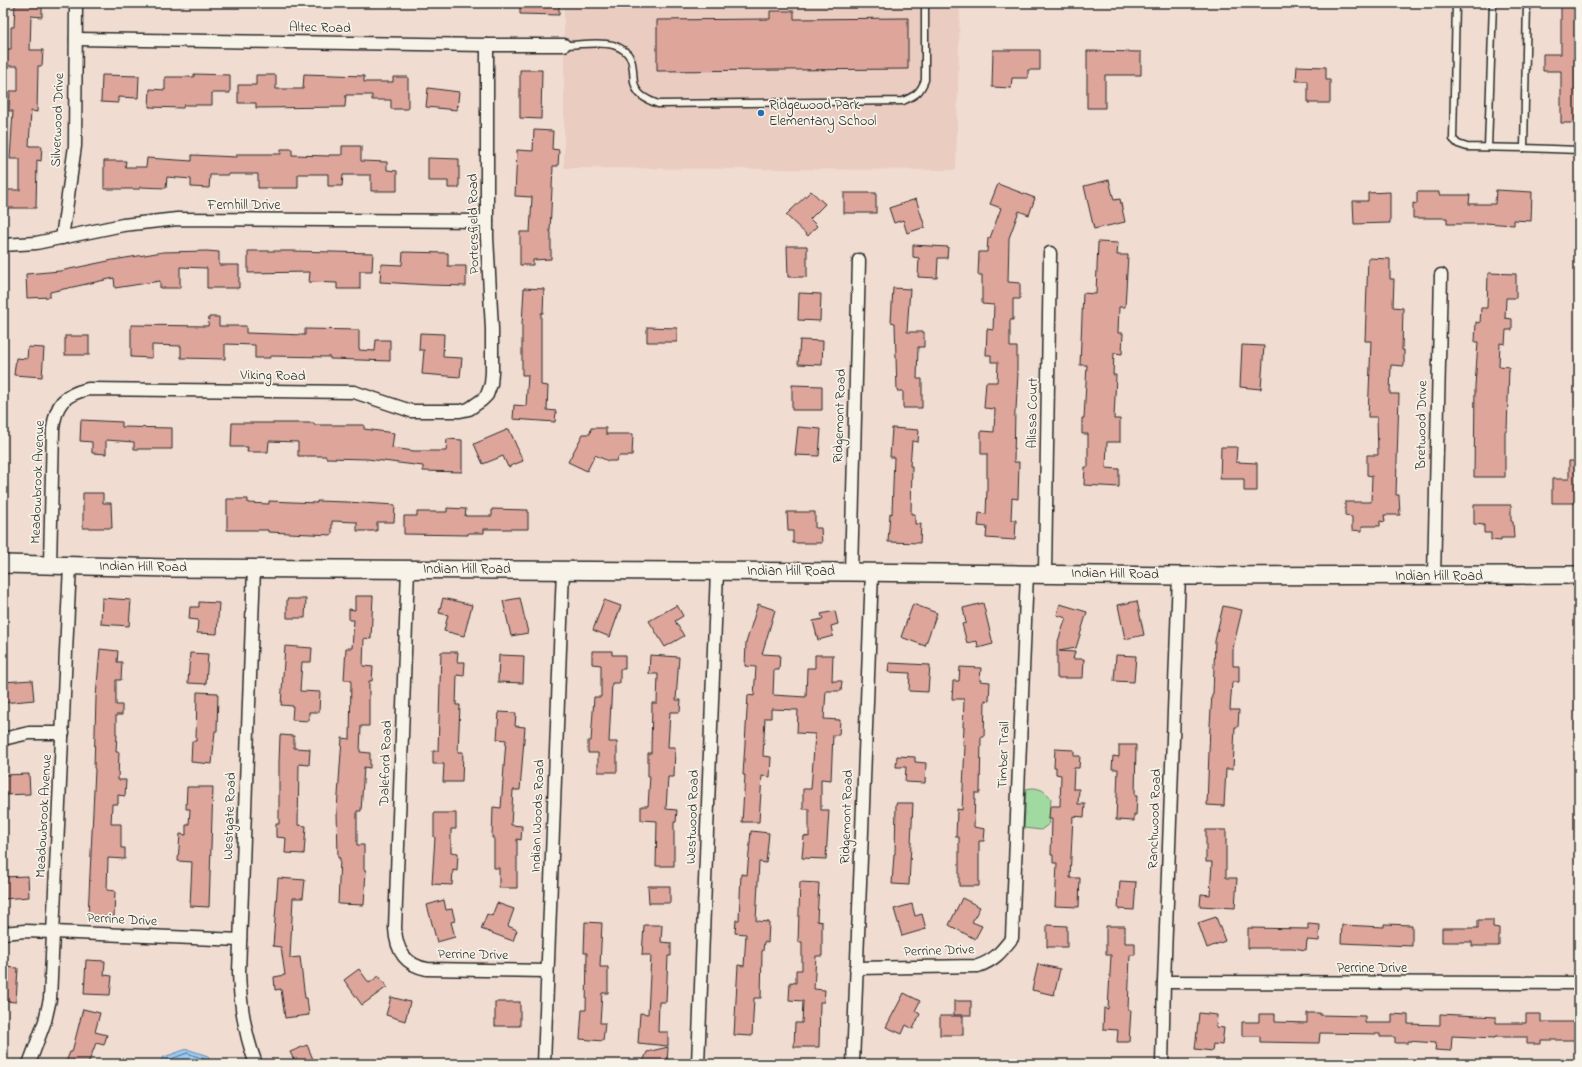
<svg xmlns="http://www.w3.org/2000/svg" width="1582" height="1067" viewBox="0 0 1582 1067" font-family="'Indie Flower',sans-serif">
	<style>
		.built { fill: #ebccc1 }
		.green { fill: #a1daa0; stroke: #668266 }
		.water { fill: #97caf4; stroke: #6c8aa4 }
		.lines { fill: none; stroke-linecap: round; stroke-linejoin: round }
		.shore { stroke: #566b7b; stroke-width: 1 }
		.building { fill: #dea59b; stroke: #2b2b2b }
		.lane-casing { stroke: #2b2b2b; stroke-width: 9 }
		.street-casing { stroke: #2b2b2b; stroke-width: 15 }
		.secondary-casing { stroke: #2b2b2b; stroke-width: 20 }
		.lane { stroke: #f7f3e8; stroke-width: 6 }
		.street { stroke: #f7f3e8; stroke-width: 12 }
		.secondary { stroke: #f7f3e8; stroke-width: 17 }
		.poi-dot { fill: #1f6fb2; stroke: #f7f3e8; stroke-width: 1.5 }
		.labels { text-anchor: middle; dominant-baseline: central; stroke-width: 3.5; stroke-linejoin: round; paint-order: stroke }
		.street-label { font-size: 14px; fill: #2b2b2b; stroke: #f7f3e8 }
		.poi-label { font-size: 14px; fill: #2b2b2b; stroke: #f7f3e8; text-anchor: start }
	</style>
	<rect width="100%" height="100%" fill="#f0dcd1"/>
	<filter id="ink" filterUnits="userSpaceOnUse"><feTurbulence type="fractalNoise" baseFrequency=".025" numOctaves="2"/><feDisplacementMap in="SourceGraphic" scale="8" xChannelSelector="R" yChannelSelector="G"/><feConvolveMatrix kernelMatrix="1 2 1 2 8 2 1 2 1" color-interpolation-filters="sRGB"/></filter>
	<g filter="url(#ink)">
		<polygon class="built" points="564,3 960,3 956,170 564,168"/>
		<path class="green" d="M1032,788c8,0 13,3 19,10l-2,22 1,3 -9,7 -17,-2 2,-39z"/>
		<polygon class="water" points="187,1049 208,1056 211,1064 156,1064 164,1057"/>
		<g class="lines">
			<polyline class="shore" points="162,1064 166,1061 187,1053 204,1059 207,1064"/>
		</g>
		<g class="building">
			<polygon points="15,3 42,3 42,17 31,16 30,50 43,50 42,66 38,66 37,112 31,111 29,146 42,146 41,161 37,160 36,208 3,208 3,190 20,190 20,159 10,159 13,111 9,111 10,91 18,91 18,66 6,66 6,49 11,49 11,27 14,27"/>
			<polygon points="520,3 559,3 559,15 520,14"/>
			<polygon points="1561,3 1579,3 1579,123 1561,123 1561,71 1543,71 1543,54 1561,54"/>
			<polygon points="770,11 794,11 794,19 908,18 908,69 657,71 657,20 770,19"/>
			<polygon points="993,50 1040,50 1040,70 1028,70 1028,78 1012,78 1011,88 992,87"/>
			<polygon points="1087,51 1141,52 1141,75 1105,75 1105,108 1087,108"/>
			<polygon points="1297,66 1326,67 1326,80 1330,80 1330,103 1308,103 1308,81 1296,81"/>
			<polygon points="520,70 542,70 541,119 520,118"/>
			<polygon points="194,74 230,75 230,93 212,93 212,105 184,105 183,108 149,107 150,89 165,90 165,77 194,77"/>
			<polygon points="304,74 364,76 364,82 393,82 393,77 408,77 408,109 391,109 391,100 372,100 372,95 346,95 345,107 256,108 256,103 238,103 238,85 256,85 256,75 276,75 276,89 303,89"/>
			<polygon points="102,75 139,76 138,98 118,97 118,103 101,102"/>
			<polygon points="428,88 459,92 457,110 426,107"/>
			<polygon points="534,130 553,131 552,149 559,150 558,166 553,166 550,232 551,232 551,259 533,260 533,265 520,265 520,232 530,232 532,197 515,196 517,150 533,151"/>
			<polygon points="342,146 361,146 361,161 387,162 387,170 397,171 397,191 371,191 371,175 343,175 342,186 328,186 328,174 298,174 298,188 258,188 258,174 229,174 229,175 210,175 209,188 191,187 191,179 167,177 166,188 140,187 140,189 104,189 104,161 126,161 125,167 146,167 147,158 192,161 192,155 237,157 237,154 281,154 281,149 292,149 292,155 329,156 329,155 342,155"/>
			<polygon points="428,158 459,159 459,188 448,188 448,181 428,181"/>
			<polygon points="1109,180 1114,200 1120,199 1125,222 1094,229 1084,186"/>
			<polygon points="998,184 1035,198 1029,215 1019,211 1009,238 1008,282 1020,283 1020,299 1013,299 1013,320 1010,320 1010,347 1017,347 1017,373 1018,373 1016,410 1015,410 1014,462 1019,462 1018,499 1012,498 1011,520 1016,520 1015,540 986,538 987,527 978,526 979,513 986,514 987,489 987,454 981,454 981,431 994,432 995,409 984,408 986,382 997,382 998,362 991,362 991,355 986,355 987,329 993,330 994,305 982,304 982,275 978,275 979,252 987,252 988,238 990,238 1001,208 990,204"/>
			<polygon points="1496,190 1532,192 1531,221 1514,220 1514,225 1485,223 1484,224 1447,224 1447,218 1413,218 1413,203 1417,204 1417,192 1439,192 1439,195 1470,195 1469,204 1495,204"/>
			<polygon points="811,191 825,204 810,219 817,226 808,236 786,215"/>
			<polygon points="1390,192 1390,223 1354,224 1353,201 1368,201 1368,193"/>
			<rect x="844" y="193" width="32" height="20"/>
			<polygon points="916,199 925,227 907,233 903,220 894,223 889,208"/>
			<polygon points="1098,242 1118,243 1117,255 1128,255 1125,307 1119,307 1118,333 1123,333 1122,354 1114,353 1113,375 1116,375 1114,419 1120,419 1120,442 1107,442 1106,468 1119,469 1119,487 1084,485 1085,467 1088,467 1088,434 1082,434 1082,418 1084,418 1087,365 1080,365 1083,293 1096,294"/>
			<polygon points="913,245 948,247 947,258 938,258 937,278 918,277 919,258 913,257"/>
			<polygon points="787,246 807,246 807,277 788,277"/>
			<polygon points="207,251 219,252 219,265 239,265 239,288 207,288 207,268 180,267 180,288 160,288 160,281 115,288 114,278 50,292 50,297 27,298 26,274 60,271 113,260 163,252"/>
			<polygon points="248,251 292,251 373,253 372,271 360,271 360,289 337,289 337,283 309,282 310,272 248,273"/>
			<polygon points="403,252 448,253 448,266 466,266 466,286 430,285 380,282 381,264 402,265"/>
			<polygon points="1368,258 1390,259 1390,279 1394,279 1393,307 1403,308 1402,350 1404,350 1404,366 1391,365 1390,394 1399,394 1396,495 1399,495 1400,515 1384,515 1385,522 1380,521 1380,526 1362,526 1362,531 1352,530 1352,517 1345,516 1345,502 1371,502 1372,476 1367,475 1367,455 1378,455 1377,417 1368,417 1371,341 1365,341"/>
			<polygon points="1488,273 1516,274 1516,298 1506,298 1505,318 1512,319 1512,330 1506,330 1505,344 1500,343 1499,366 1509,367 1507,431 1505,431 1505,477 1474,477 1475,386 1478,342 1475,342 1476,322 1480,323 1481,308 1487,308"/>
			<polygon points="524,288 544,289 543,313 541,313 541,385 548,386 547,410 556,411 555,422 513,419 514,405 526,406 528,375 522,375 522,324"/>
			<polygon points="893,288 910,289 907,332 924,332 924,347 918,347 917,379 922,379 922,408 903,408 903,391 897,391 895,323 891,322"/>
			<polygon points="799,293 821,294 820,321 798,320"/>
			<polygon points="209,317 219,317 219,326 246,326 246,333 305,335 305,329 359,330 359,350 375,351 376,340 390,340 390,361 330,359 330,357 270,356 270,358 255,358 255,345 225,344 225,359 181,358 181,346 152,345 152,358 131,357 131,325 208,326"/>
			<polygon points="647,327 677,328 677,342 647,342"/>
			<polygon points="420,333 444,334 443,357 462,358 460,377 422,374 424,350 419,350"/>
			<rect x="65" y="336" width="24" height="19"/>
			<polygon points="800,340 823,341 822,365 798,364"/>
			<polygon points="1242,345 1264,346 1261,389 1240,387"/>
			<polygon points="28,347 44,348 42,377 14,375 16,358 27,359"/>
			<polygon points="792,385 822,386 822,410 792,410"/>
			<polygon points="81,420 122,422 122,427 172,428 172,449 134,449 134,442 106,440 106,454 92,453 92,442 80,441"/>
			<polygon points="232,423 314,423 314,425 364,425 364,429 394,433 392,448 414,451 446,451 447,439 462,440 462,472 423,471 423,466 367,459 326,458 326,456 298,456 298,442 269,441 268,452 247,452 248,447 231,447"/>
			<polygon points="798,427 821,429 819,456 795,455"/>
			<polygon points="591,428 606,428 606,434 633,434 632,456 619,456 616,461 608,461 595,455 587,471 568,462 583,434 590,434"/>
			<polygon points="892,428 919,430 918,442 912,441 910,466 912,466 911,514 915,514 915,524 921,524 920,543 888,542 890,513 892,514 894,457 890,457"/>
			<polygon points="509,429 523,461 508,467 503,456 483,464 474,444"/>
			<polygon points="1221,447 1237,447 1236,462 1257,463 1257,491 1244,491 1244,479 1220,479"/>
			<polygon points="1569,461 1579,461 1579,503 1552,503 1552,479 1569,479"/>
			<polygon points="83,493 103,493 103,503 111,503 112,528 83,528"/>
			<polygon points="227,499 248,499 248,503 269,504 269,501 317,503 317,501 347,502 395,505 394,522 377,522 377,531 357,531 357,522 332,521 332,535 268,532 268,530 227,530"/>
			<polygon points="1474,505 1511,505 1511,521 1513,522 1514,538 1501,538 1501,541 1491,540 1491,533 1484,533 1484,525 1474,524"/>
			<polygon points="447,508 466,509 465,516 492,516 492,509 528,510 528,529 484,529 484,533 468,533 468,535 404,534 404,516 417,516 417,512 447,512"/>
			<polygon points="787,512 815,512 815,528 821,528 822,543 793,543 793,531 788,531"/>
			<polygon points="355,596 373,596 371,639 364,638 363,666 373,667 372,681 369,681 369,726 361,726 360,752 370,753 370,768 364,767 361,811 357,811 357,845 364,845 364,870 366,870 364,905 338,904 340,858 338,858 337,810 342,738 350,739 351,680 344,680 346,648 352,648 354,620 349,620 349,609 355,610"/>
			<polygon points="102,598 131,600 129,626 101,624"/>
			<polygon points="443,598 472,605 464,636 444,631 448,615 439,613"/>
			<polygon points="520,598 528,633 511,636 503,601"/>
			<polygon points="287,599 306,599 305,618 287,618"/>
			<polygon points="604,600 621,606 610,637 593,630"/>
			<polygon points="1137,601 1144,635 1125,639 1118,605"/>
			<polygon points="199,602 219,603 217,634 197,633 198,620 189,619 190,607 199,607"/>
			<polygon points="983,603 993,644 978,648 977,641 967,643 962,624 966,623 963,608"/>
			<polygon points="758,604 775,610 762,654 780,655 779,670 774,670 773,695 806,697 807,668 815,668 815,655 833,655 832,681 842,681 841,691 826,691 824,719 840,720 839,735 833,735 831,780 821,779 821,810 829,810 826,859 802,858 804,836 809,837 809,809 803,809 803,789 811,789 815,734 797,733 798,710 771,709 771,718 765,718 763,756 771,757 770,777 762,776 759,822 742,822 745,775 743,775 748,695 754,696 756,667 745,666 746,643"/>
			<polygon points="913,604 937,613 925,646 901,637"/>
			<polygon points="1060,604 1087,612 1076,648 1059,651 1075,652 1073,659 1084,659 1083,678 1057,678 1057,644 1066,618 1057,615"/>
			<polygon points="677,605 683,616 675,621 684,636 665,647 649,621"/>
			<polygon points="1223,606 1242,610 1233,648 1233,666 1239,666 1239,682 1232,682 1230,710 1239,710 1238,727 1235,727 1233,769 1226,769 1224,806 1207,805 1210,725 1212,694 1213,694 1215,641"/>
			<polygon points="835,611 838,624 831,626 833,636 818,640 813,621 823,619 821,614"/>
			<polygon points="285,646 312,648 311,662 302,662 300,691 320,692 319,712 309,712 309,721 292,720 293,706 281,705"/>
			<polygon points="100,649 118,651 117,662 122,662 121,680 116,680 116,705 122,705 122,715 116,715 116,734 117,734 116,752 119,752 118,780 126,780 125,796 118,795 118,804 112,804 111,824 121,824 121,848 125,848 125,859 108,858 107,890 115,891 114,917 88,916 95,769 94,768 96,697"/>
			<polygon points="592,651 612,651 612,655 625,655 625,669 620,669 620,683 612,683 609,742 617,742 617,772 598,772 598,753 588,753 588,741 591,741 594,697 601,697 601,665 592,664"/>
			<polygon points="441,652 458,652 457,662 465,662 464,676 457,675 456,705 460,705 458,752 463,752 462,782 443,782 444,764 433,764 433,751 438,751"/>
			<polygon points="190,653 208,654 206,684 188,683"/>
			<polygon points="499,655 524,656 523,683 498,682"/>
			<polygon points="650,655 679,657 676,700 681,700 680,712 670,712 668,747 675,747 674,777 668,777 666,809 677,810 676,822 674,822 674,866 656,866 657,821 641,820 641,806 648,806 650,776 648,776 648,753 651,753 652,703 657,703 658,674 649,674"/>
			<polygon points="1116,655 1136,656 1134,682 1114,681"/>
			<polygon points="889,663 930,665 928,692 909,691 910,673 888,672"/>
			<polygon points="960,667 981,668 980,681 990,682 989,701 985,700 984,737 981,737 980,793 975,793 974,827 985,829 984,841 979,841 979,886 959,886 959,837 956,837 957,809 962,810 965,745 963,745 964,727 963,727 964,699 952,699 953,681 959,681"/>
			<polygon points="32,680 34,700 3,703 3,682"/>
			<polygon points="197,692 218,693 217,731 215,731 212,764 191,762 192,741 196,741"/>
			<polygon points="499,712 516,713 515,726 525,727 520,790 513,790 511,825 522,826 521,840 517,839 517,888 499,888 499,868 494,868 494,838 492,838 493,807 501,808 506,740 497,739"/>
			<polygon points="280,735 294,736 294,748 310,749 309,765 299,764 298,825 306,826 304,854 285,853 286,838 276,837 276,824 279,824 279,763"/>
			<polygon points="1119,745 1136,745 1135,796 1137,796 1136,815 1134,814 1134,821 1116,820 1118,769 1112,769 1113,756 1119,757"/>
			<polygon points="1055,749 1074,750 1074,756 1080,756 1079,768 1074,768 1073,789 1079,789 1078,804 1085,804 1084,817 1073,816 1070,878 1080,878 1079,907 1055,906 1057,863 1053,863 1053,855 1051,855 1052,819 1049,819 1050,806 1060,806 1061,775 1056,774 1056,767 1054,767"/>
			<polygon points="897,756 915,757 915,762 926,763 925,783 905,782 906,767 896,767"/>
			<polygon points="29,774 30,794 3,795 3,775"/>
			<polygon points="187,787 213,787 209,907 190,906 192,862 178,861 180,834 186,835 186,825 189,825 190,809 186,809"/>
			<polygon points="896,803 913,803 909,885 892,884 894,854 895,854"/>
			<polygon points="434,813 456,813 456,829 451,829 451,852 458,853 457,871 453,870 452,885 432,884 435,837 434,837"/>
			<polygon points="1206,830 1226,830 1226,878 1237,878 1235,908 1200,906 1201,894 1210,895 1212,862 1206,862"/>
			<polygon points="751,831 769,833 766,863 759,862 756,921 769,922 768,943 764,942 763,951 762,951 761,998 754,998 752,1036 734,1035 738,965 744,966 746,934 735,933 736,920 739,920 741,874 747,875"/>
			<polygon points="28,876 29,897 3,899 3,877"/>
			<polygon points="278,878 305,880 303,898 293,898 290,958 300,957 305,998 307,998 309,1015 285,1018 281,989 275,990 274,977 285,975 281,947 273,946"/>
			<polygon points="1120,881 1136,882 1134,910 1118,909"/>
			<polygon points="800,882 819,883 817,921 822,922 822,956 816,956 814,989 825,990 824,1002 820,1002 819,1047 794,1047 795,1023 802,1023 803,1001 789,1000 790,982 796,983 796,970 802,970 802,942 798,942"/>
			<polygon points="648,886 670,886 670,903 649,903"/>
			<polygon points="962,898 980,907 972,922 982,926 975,939 949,925"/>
			<polygon points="444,900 446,910 452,909 455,921 451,922 455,937 437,942 427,905"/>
			<polygon points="497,903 514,909 508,926 517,930 513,941 481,929 487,914 492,916"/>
			<polygon points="912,904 915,916 922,914 926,929 902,936 894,909"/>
			<polygon points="1216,917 1225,941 1207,948 1198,923"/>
			<polygon points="1478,920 1493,920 1493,927 1499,928 1499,946 1472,946 1472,942 1442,942 1442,928 1478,928"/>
			<polygon points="585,922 602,923 600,967 608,967 608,993 602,993 600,1023 605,1023 603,1041 580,1039 582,1010 586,1010 587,953 584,953"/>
			<polygon points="1308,924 1320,925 1319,941 1307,940 1306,950 1293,948 1248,948 1248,928 1308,929"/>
			<polygon points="1384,924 1412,925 1412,946 1341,943 1342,925 1384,927"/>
			<polygon points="644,925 662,925 661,942 671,943 671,956 668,956 666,1002 659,1002 658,1032 668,1032 668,1046 638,1043 640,1013 648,1014 651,955 642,955"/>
			<polygon points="1047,925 1067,926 1067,947 1047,947"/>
			<polygon points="1106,926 1125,926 1125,943 1135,943 1135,955 1130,955 1128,1010 1131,1010 1129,1042 1117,1042 1118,1030 1103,1029 1104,1008 1108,1009 1111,955 1106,955"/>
			<polygon points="86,960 105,961 104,975 112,976 110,995 84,994"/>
			<polygon points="1038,964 1060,969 1054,995 1032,990"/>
			<polygon points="3,967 18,968 16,1002 3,1001"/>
			<polygon points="359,969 369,983 379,976 387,987 362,1005 344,980"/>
			<polygon points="904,993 920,1001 915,1011 920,1014 913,1029 906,1025 902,1034 886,1027"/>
			<polygon points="391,997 410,1002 405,1021 386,1015"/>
			<rect x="954" y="1001" width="17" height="14"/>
			<rect x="495" y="1002" width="25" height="24"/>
			<polygon points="83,1009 100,1013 95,1032 107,1035 104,1045 96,1043 88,1064 65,1064 70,1052 72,1052"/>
			<polygon points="1199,1013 1217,1015 1216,1027 1224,1028 1222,1045 1213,1044 1212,1051 1195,1049"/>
			<polygon points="1307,1013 1320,1013 1320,1015 1365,1016 1365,1023 1392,1023 1392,1014 1408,1015 1408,1024 1440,1025 1440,1014 1496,1017 1496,1023 1526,1023 1526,1014 1541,1014 1541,1022 1579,1022 1579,1040 1541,1040 1541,1044 1527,1044 1527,1037 1495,1037 1495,1038 1452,1036 1451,1051 1435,1050 1436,1043 1408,1041 1408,1043 1395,1043 1395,1037 1380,1037 1380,1034 1320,1033 1319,1043 1260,1042 1260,1036 1242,1036 1242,1022 1259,1022 1259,1014 1275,1014 1275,1022 1307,1023"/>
			<rect x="940" y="1016" width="23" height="19"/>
			<polygon points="307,1045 315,1064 296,1064 290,1052"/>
			<polygon points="668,1047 667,1064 642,1064 647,1052"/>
		</g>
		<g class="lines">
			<defs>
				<g id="lane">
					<polyline points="1456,3 1453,139 1458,144 1467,147 1524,148"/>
					<polyline points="1527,3 1524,148 1579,150"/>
					<path d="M564,45c16,0 34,-4 49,0 31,10 13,33 26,48 5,6 12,8 19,11l245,-3c13,-6 17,-8 22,-21v-77"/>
					<polyline points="1488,147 1493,3"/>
				</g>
				<g id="street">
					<polyline points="76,39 487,45 564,45"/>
					<polyline points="62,238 75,146 76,3"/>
					<polyline points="3,245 36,243 123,225 177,219 487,221"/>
					<path d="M50,565l3,-136c3,-25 10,-34 35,-40l266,3 57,19h49l9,-2 13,-9 5,-5 4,-11 1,-12v-43l-5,-92v-192"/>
					<path d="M254,568l-15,404c1,32 6,63 17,92"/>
					<path d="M408,569l-13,359c1,22 10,37 32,41l120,2"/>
					<polyline points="851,572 859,260"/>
					<polyline points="1045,573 1050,253"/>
					<polyline points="1434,576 1441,275"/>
					<polyline points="3,739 29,733 63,733"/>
					<polyline points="3,933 25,931 53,932 240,940"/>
					<path d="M856,968l122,-2c17,-6 23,-14 34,-28l15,-365"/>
					<polyline points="1164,982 1579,983"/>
					<polyline points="29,1064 45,1021 50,999 70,565"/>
					<polyline points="544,1064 563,570"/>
					<polyline points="698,1064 717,571"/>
					<polyline points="853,1064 872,572"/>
					<polyline points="1162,1064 1164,982 1179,576"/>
				</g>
				<polyline id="secondary" points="3,564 170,568 851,572 1179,576 1579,575"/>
			</defs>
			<use href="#lane" class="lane-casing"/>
			<use href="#street" class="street-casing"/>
			<use href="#secondary" class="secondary-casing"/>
			<use href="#lane" class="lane"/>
			<use href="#street" class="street"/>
			<use href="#secondary" class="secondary"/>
		</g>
	</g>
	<circle class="poi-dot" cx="761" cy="113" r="4"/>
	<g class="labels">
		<g class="street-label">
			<text transform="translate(320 28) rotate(1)">Altec Road</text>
			<text transform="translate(58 120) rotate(-88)">Silverwood Drive</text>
			<text x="244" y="205">Fernhill Drive</text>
			<text transform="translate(474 224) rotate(-91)">Portersfield Road</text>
			<text transform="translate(273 376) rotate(1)">Viking Road</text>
			<text transform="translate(1033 413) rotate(-89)">Alissa Court</text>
			<text transform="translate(840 416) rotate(-88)">Ridgemont Road</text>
			<text transform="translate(1422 425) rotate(-89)">Bretwood Drive</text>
			<text transform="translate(38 482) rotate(-88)">Meadowbrook Avenue</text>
			<text transform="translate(143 567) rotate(1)">Indian Hill Road</text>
			<text x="467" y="569">Indian Hill Road</text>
			<text x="791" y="571">Indian Hill Road</text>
			<text transform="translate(1115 574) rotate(1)">Indian Hill Road</text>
			<text x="1439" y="576">Indian Hill Road</text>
			<text transform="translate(1004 755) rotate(-88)">Timber Trail</text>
			<text transform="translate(386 763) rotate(-88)">Daleford Road</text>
			<text transform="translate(44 816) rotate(-87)">Meadowbrook Avenue</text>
			<text transform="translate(230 816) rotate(-88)">Westgate Road</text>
			<text transform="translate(538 816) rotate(-88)">Indian Woods Road</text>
			<text transform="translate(693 817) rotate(-88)">Westwood Road</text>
			<text transform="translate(847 817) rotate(-88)">Ridgemont Road</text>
			<text transform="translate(1155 819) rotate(-88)">Ranchwood Road</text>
			<text transform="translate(122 920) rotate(3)">Perrine Drive</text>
			<text transform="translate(939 951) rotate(-2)">Perrine Drive</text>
			<text transform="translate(473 955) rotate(1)">Perrine Drive</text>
			<text x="1372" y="968">Perrine Drive</text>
		</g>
		<g class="poi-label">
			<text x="769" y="105">Ridgewood Park<tspan x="769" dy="16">Elementary School</tspan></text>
		</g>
	</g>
	<rect width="1582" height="1067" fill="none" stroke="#f7f3e8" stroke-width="16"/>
	<rect x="8" y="8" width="1566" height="1051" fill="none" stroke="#2b2b2b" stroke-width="1.5" filter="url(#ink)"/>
</svg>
